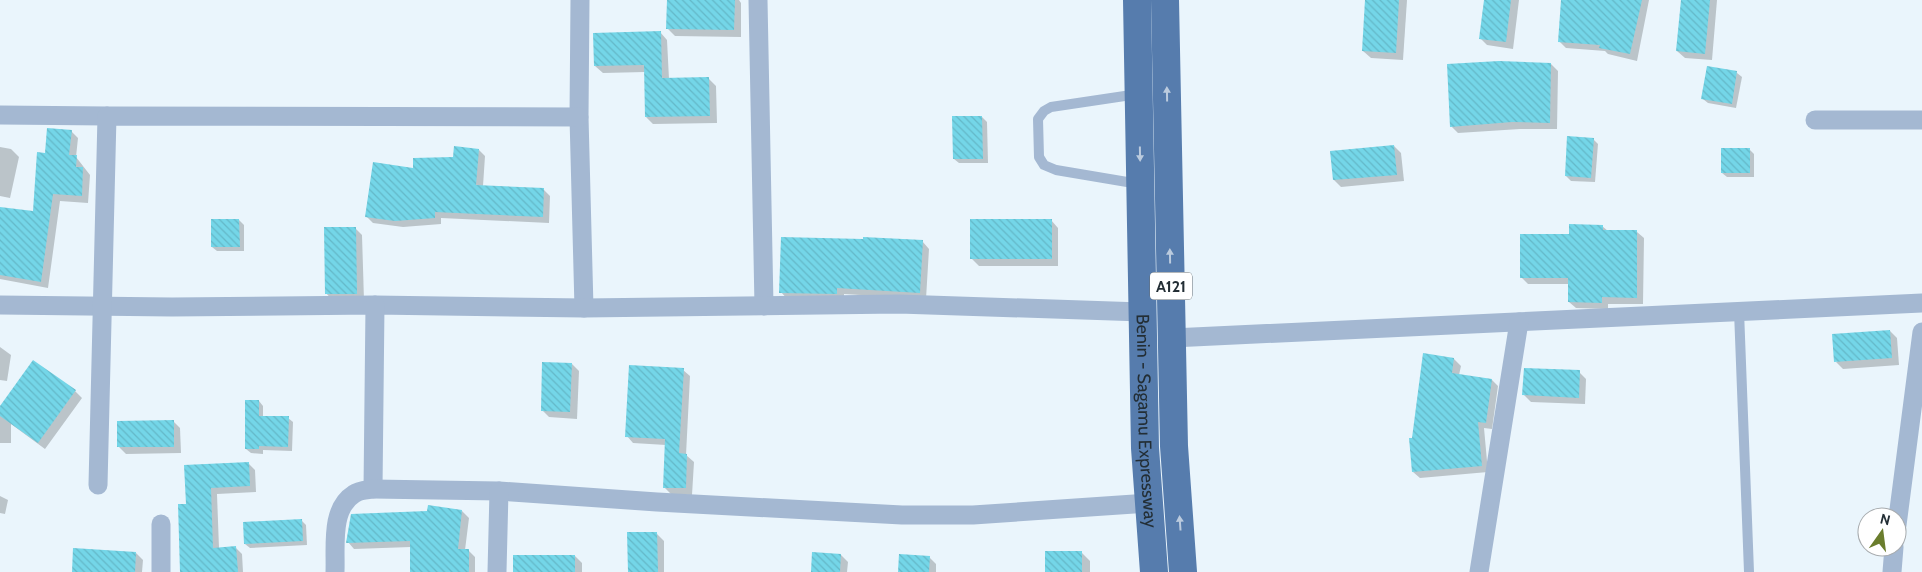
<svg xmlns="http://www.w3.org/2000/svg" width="1922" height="572" viewBox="0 0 1922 572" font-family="Cabin,sans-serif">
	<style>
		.shadow { fill: #0003 }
		.building { fill: url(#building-back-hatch) }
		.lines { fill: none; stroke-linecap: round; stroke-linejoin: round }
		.service { stroke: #a4b8d2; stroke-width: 10 }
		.minor { stroke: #a4b8d2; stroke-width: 19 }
		.trunk { stroke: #567cad; stroke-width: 28 }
		.oneway { fill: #bbcbde }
		.labels { text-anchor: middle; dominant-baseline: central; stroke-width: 4.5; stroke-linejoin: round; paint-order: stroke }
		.shield { fill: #fff; stroke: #656d72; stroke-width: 1 }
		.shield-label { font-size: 16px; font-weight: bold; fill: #232e35 }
		.street-label { font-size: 18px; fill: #232e35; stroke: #fff }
	</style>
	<defs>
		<pattern id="building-back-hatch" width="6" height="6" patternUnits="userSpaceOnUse" patternTransform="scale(1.25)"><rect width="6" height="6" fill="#74d6e8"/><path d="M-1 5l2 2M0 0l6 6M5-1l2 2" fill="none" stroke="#64b8c8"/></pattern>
	</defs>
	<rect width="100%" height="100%" fill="#eaf5fc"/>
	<g class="shadow">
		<polygon points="668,0 739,0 741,3 741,37 675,36 668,29"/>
		<polygon points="1367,0 1407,0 1403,60 1371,58 1363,51"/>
		<polygon points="1485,0 1519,0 1513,49 1487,45 1480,38"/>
		<polygon points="1563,0 1649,0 1637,61 1608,54 1605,51 1566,48 1559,41"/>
		<polygon points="1682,0 1717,0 1712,60 1685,58 1677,51"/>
		<polygon points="660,32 667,40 669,79 709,79 716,86 717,123 653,124 646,117 645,72 603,73 595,66"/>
		<polygon points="1551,64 1558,71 1557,129 1520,129 1458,133 1451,126"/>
		<polygon points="1708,68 1737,73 1742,77 1736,108 1708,103 1703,99"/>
		<polygon points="982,117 987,122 988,163 959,163 954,159"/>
		<polygon points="71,131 78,138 76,157 90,175 88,203 60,201 48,288 0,279 0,208 35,213 46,154"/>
		<polygon points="1593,139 1598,144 1595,182 1571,181 1566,176"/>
		<polygon points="1394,146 1401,153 1404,181 1341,187 1334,180 1332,152"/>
		<polygon points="0,147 11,149 19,157 10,198 0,196"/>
		<polygon points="1749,149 1754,154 1754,177 1727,177 1722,173"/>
		<polygon points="479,150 485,156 483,186 544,190 550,196 549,223 441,218 441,224 403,227 373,223 367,217 415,169"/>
		<polygon points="239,220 244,225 244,251 217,251 212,247"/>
		<polygon points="1051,220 1058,228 1058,266 979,266 972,259"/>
		<polygon points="1602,226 1608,231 1637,232 1644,238 1643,304 1608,304 1608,309 1576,308 1569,302 1570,284 1528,284 1522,278 1570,235"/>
		<polygon points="355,228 362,235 364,300 333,301 326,293"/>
		<polygon points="922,241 929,249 926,299 844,294 844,300 788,300 781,292"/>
		<polygon points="1890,331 1897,338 1899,365 1843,369 1836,362"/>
		<polygon points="0,347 11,355 7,381 0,380"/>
		<polygon points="1424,355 1454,359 1461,366 1459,375 1492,380 1498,386 1492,429 1484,428 1488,472 1420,478 1413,472 1413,439"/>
		<polygon points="572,364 579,371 577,419 549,417 542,410"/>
		<polygon points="683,370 690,376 686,455 694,462 692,495 671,494 664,487 666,445 633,443 627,436"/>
		<polygon points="1579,372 1586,379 1585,404 1531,402 1524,395"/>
		<polygon points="75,391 82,398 45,449 11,424 11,443 0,443 0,408"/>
		<polygon points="259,401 263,406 263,417 288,418 293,422 292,451 263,450 263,454 251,453 246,449"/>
		<polygon points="173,421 180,428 181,453 126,454 119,447"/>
		<polygon points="248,463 255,470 256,492 217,494 219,548 235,547 242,554 243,572 181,572 187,505 185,466"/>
		<polygon points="0,496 8,500 5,514 0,513"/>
		<polygon points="462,511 469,518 465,550 468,550 475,557 475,572 411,572 411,547 354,549 348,542"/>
		<polygon points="301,520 306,525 307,545 250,548 245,544"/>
		<polygon points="657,534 664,541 664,572 629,572"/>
		<polygon points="136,553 143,560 142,572 73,572"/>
		<polygon points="1082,553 1090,561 1090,572 1046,572"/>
		<polygon points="841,555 848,562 847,572 812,572"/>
		<polygon points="575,556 582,563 582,572 514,572"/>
		<polygon points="929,557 936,564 936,572 899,572"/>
	</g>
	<g class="building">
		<polygon points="667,0 735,0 734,30 666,29"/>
		<polygon points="1365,0 1399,0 1396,53 1362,51"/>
		<polygon points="1484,0 1511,0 1506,42 1479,39"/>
		<polygon points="1561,0 1642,0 1630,54 1599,48 1600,45 1558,42"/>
		<polygon points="1681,0 1710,0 1705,54 1676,51"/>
		<polygon points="661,31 662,78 709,77 710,116 645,117 644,65 594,66 593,33"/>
		<polygon points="1499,61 1551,63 1550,123 1512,122 1450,127 1447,64"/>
		<polygon points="1707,66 1737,71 1732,104 1701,99"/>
		<polygon points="952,116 982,116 983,159 953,159"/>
		<polygon points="47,128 72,130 69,155 77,155 76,167 83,167 82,196 53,194 41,282 0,275 0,207 33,211 37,152 45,153"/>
		<polygon points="1567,136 1594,138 1591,178 1565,176"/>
		<polygon points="1394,145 1397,175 1333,180 1330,151"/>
		<polygon points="454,146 479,149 476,185 544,188 543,217 435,212 435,218 395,221 365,217 373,162 413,168 413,158 453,157"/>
		<rect x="1721" y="148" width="29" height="25"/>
		<polygon points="211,219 239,219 240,247 211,247"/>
		<rect x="970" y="219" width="82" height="40"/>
		<polygon points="1569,224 1603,225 1603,230 1637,230 1637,298 1602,297 1602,303 1568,302 1568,278 1520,278 1520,234 1569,234"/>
		<polygon points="324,227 356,227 357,294 325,294"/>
		<polygon points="781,237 863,239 863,237 923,240 920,293 837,288 837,294 779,293"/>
		<polygon points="1890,330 1892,358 1834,362 1832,334"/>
		<polygon points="1423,353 1454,358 1452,373 1492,379 1486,423 1478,422 1482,466 1412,472 1409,438 1412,438"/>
		<polygon points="33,360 76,390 38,443 0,416 0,406"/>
		<polygon points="542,362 572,363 570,412 541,411"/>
		<polygon points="629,365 684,368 679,453 687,454 686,488 663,488 665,439 625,437"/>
		<polygon points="1524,368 1580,370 1579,398 1522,395"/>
		<polygon points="245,400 259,400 259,416 289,416 288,447 259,446 259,449 245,449"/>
		<polygon points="174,420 174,447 117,447 117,421"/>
		<polygon points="249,462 250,486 211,488 213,548 236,546 238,572 180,572 178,504 186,504 184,465"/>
		<polygon points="428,505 462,510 458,549 469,549 469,572 410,572 410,541 346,543 351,514 427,511"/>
		<polygon points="302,519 303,541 244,544 243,522"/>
		<polygon points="627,532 657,532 658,572 628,572"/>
		<polygon points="73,548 136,552 135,572 72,572"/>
		<rect x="1045" y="551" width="37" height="21"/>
		<polygon points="812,552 841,554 840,572 811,572"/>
		<polygon points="899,554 930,556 929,572 898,572"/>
		<rect x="513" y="555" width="62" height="17"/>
	</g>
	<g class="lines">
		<g class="service">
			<polyline points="1138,94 1051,107 1044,111 1038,119 1039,157 1044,165 1056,170 1139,184"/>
			<polyline points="1739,311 1749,572"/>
		</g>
		<g class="minor">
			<polyline points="580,0 579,117 584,308"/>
			<polyline points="758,0 764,306"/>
			<polyline points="0,115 107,116"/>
			<polyline points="1815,120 1922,120"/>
			<polyline points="0,305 172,307 375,305 584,308 899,304 1142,312"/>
			<polyline points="1172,338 1922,303"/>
			<polyline points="98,485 107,116 579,117"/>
			<polyline points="373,489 375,305"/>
			<polyline points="161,524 161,572"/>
			<polyline points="1897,525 1922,332"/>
			<path d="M335,572c1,-25 -5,-63 19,-78 5,-4 13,-4 19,-5l126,2 158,11 245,13h71l176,-12"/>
			<polyline points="497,572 499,491"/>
			<polyline points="1479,572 1519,322"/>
			<polyline points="1892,572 1894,547"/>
		</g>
		<g class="trunk">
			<path id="s1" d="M1137,0l8,448 9,124"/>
			<polyline points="1165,0 1174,446 1183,572"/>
		</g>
	</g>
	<defs><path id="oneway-solid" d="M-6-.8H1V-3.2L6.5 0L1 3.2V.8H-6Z" transform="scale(1.25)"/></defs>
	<g class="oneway">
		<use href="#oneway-solid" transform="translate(1167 94) rotate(-91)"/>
		<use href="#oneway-solid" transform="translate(1140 154) rotate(89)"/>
		<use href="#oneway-solid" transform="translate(1170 256) rotate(-91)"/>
		<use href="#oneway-solid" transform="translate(1180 523) rotate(-94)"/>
	</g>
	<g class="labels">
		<rect class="shield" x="1150" y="272.5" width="42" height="27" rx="4"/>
		<g class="shield-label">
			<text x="1171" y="286">A121</text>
		</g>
		<g class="street-label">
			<text stroke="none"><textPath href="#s1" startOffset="421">Benin - Sagamu Expressway</textPath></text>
		</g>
	</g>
	<g transform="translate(1882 532) rotate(14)"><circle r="24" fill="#ffffff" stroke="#a7abae"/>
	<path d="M0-4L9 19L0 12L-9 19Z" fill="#6a7d2d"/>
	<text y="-8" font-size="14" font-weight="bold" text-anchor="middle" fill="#232e35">N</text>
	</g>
</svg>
